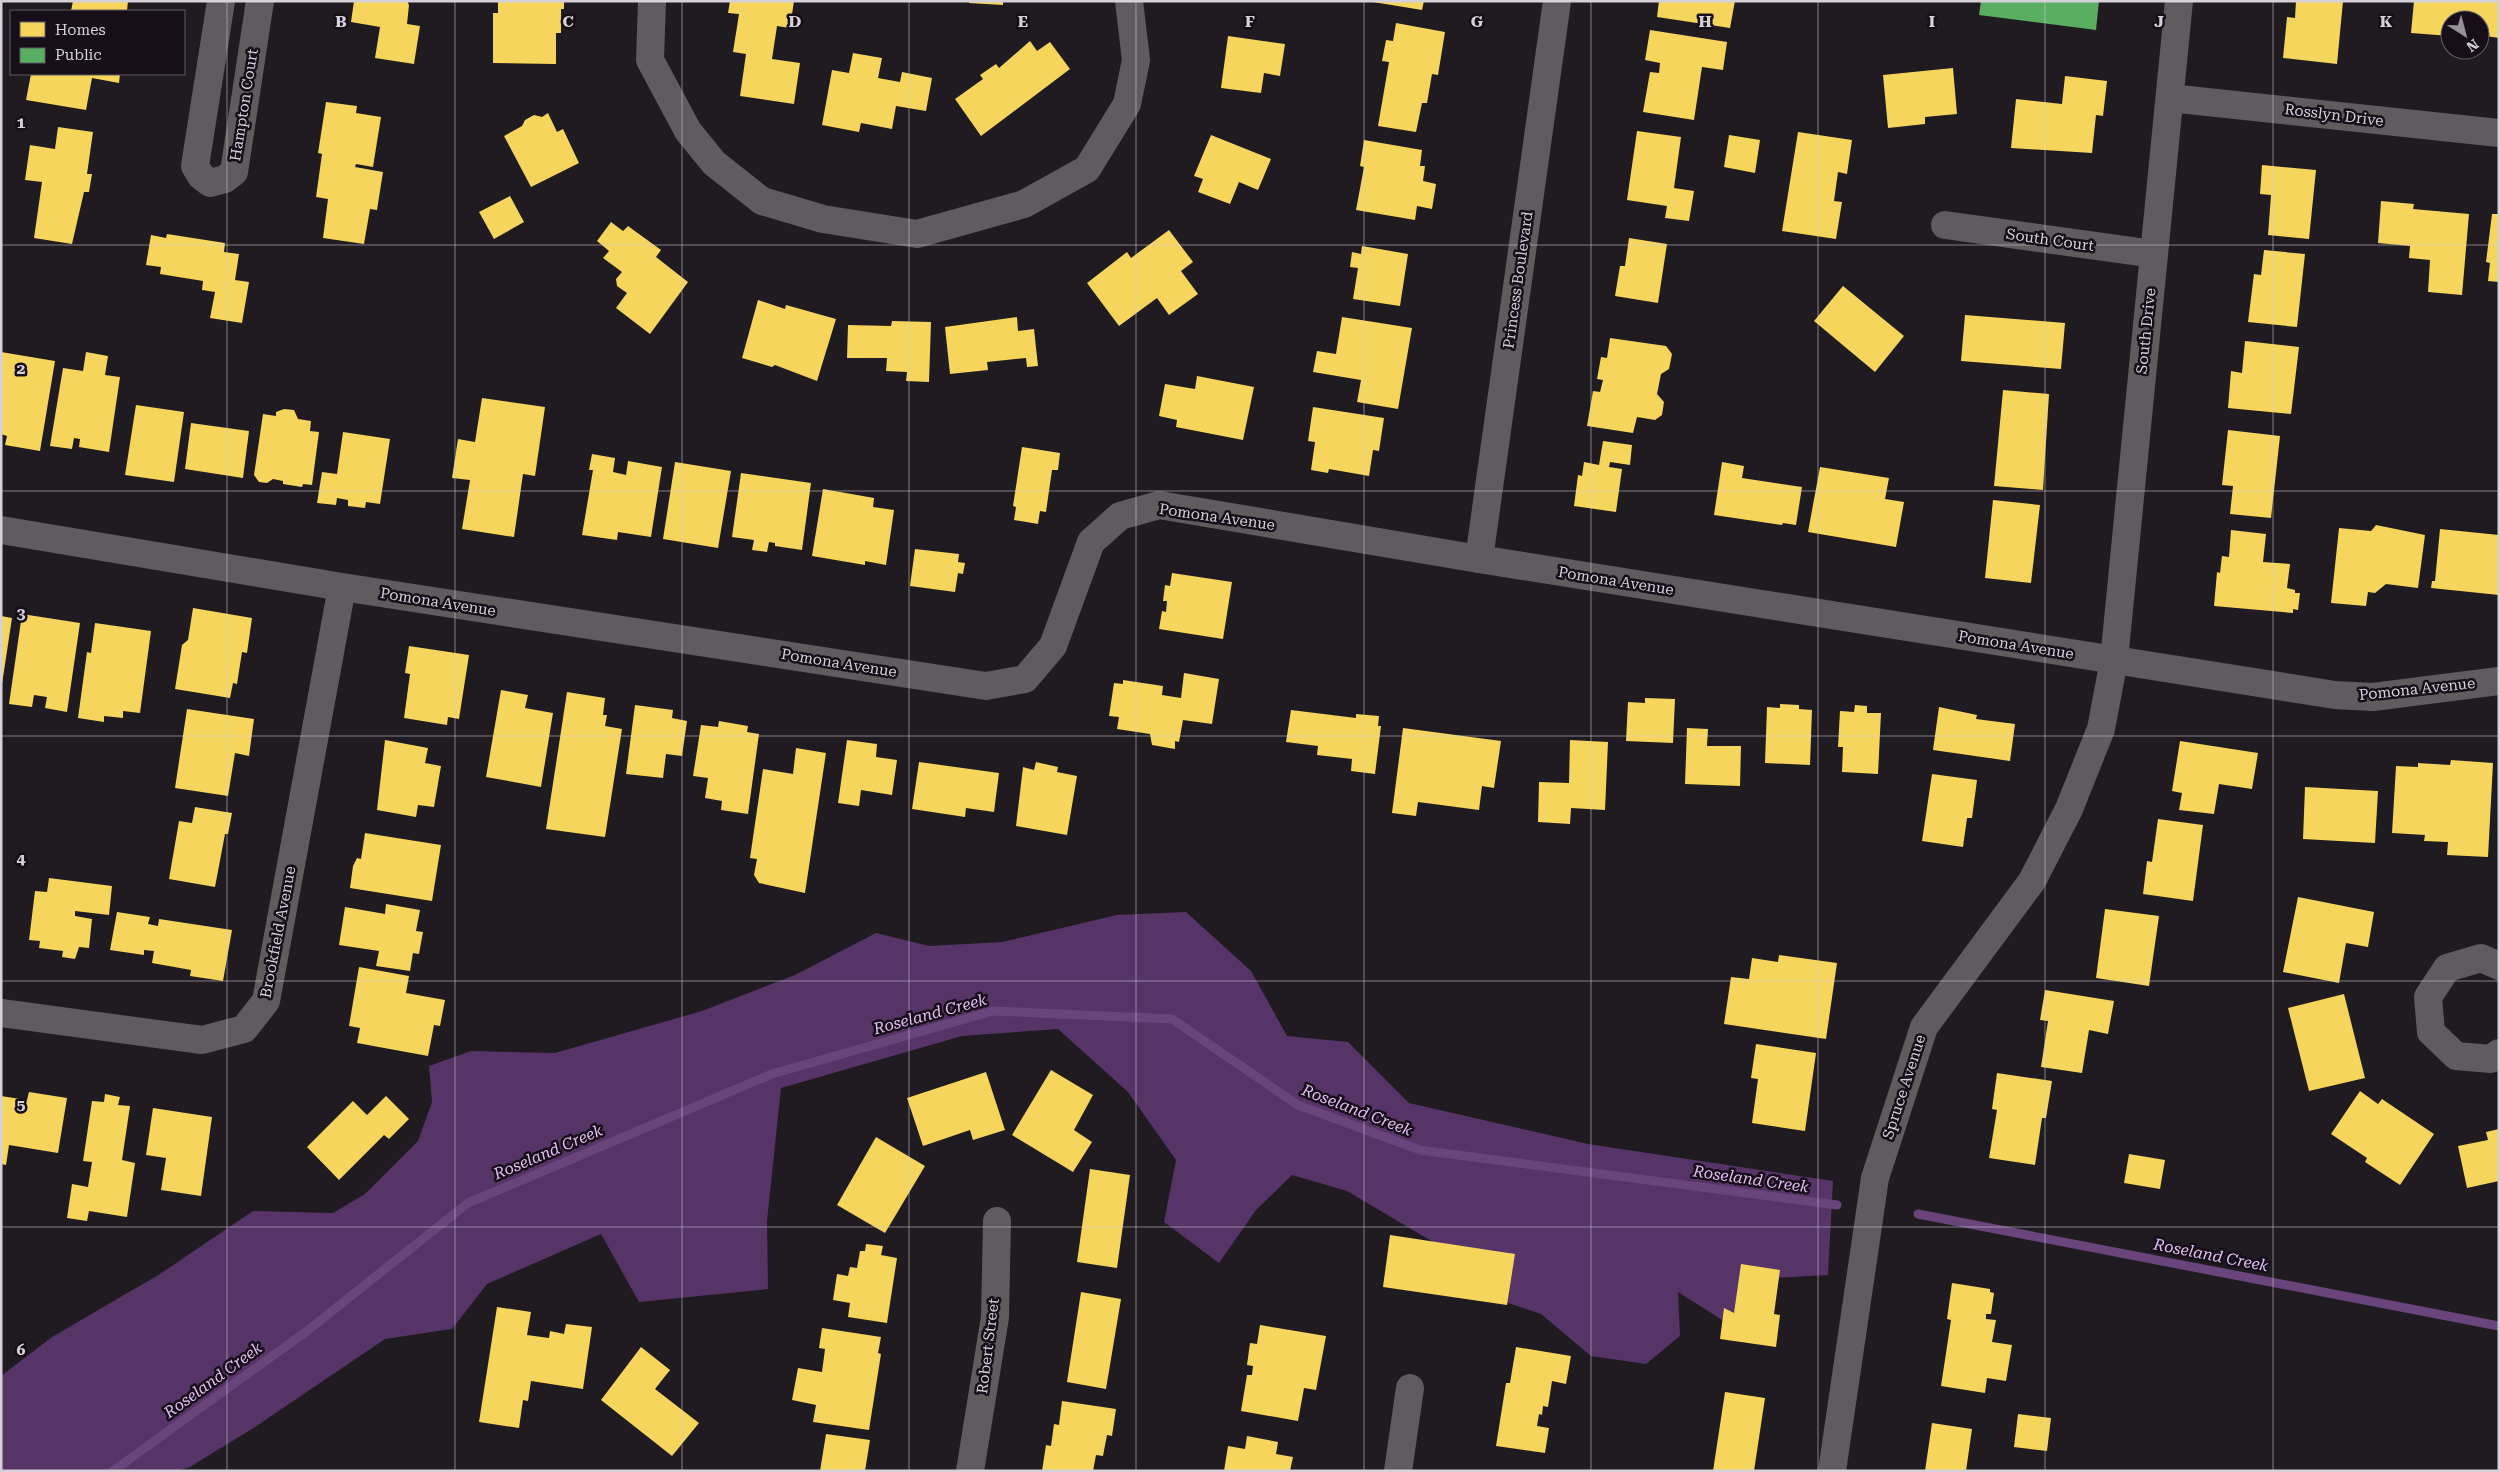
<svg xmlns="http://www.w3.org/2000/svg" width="2500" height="1472" viewBox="0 0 2500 1472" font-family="'Roboto Serif',serif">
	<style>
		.forest { fill: #563467 }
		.homes { fill: #f6d55c }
		.public { fill: #5aae61 }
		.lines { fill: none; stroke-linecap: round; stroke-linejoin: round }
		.stream { stroke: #69457b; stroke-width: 9 }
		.minor { stroke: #5e5c5f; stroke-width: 28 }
		.grid { fill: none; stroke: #d6d0d9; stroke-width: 1; stroke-opacity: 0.55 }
		.labels { text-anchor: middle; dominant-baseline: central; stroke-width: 5; stroke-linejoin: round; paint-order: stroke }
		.street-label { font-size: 15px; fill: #d6d0d9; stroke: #160f1a }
		.water-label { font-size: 16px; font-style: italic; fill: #e1bff4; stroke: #160f1a }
		.grid-label { font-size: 16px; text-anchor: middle; font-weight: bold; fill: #d6d0d9; stroke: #160f1a; stroke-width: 5; stroke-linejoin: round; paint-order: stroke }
	</style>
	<rect width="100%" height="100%" fill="#1f1b21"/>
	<polygon class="forest" points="1186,912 1251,971 1287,1036 1348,1042 1409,1103 1588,1144 1833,1181 1828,1275 1775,1278 1761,1301 1722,1320 1678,1292 1680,1336 1646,1364 1591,1356 1541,1314 1464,1288 1433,1242 1347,1191 1292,1175 1256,1210 1219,1263 1164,1222 1176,1160 1128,1092 1058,1029 962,1036 781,1088 767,1221 768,1289 639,1302 601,1234 487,1284 452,1329 385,1339 255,1427 190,1467 177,1471 1,1471 1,1376 52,1337 160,1274 253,1211 333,1213 365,1194 418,1141 432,1102 429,1066 471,1051 555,1053 702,1011 795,975 876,933 929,946 1002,942 1117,915"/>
	<g class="homes">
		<polygon points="73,1 128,1 127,11 71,11"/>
		<polygon points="354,1 407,1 409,5 407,24 420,26 414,64 375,58 380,27 351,22"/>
		<polygon points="498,1 564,1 564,9 561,9 561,33 556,33 556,64 493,63 493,13 498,13"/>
		<polygon points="730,1 794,1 790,28 777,26 772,59 800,63 794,104 740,96 746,54 733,52 739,14 728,13"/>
		<polygon points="969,1 1003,1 1003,5 969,3"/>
		<polygon points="1367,1 1424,1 1422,10"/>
		<polygon points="1659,1 1735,1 1730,28 1657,17"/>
		<polygon points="2296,1 2343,1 2337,64 2283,58 2287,17 2295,18"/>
		<polygon points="2414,1 2499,1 2499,38 2486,36 2485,40 2480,39 2480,20 2450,20 2450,36 2411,33"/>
		<polygon points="1396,23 1445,32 1438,75 1432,74 1427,103 1422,103 1416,132 1378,126 1389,62 1382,61 1386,40 1393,41"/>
		<polygon points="1650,30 1727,42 1723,70 1702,67 1694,120 1643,112 1650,72 1659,73 1660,63 1645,60"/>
		<polygon points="1228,36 1285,44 1280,76 1264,73 1261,93 1221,88"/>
		<polygon points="1030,41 1037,51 1050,42 1070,69 981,136 955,99 983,79 980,75 996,64 999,68"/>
		<polygon points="853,53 882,58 878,78 900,82 902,72 932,78 926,111 896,106 892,129 861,123 859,132 822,125 832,70 849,73"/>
		<polygon points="1953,68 1957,114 1925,117 1925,124 1888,128 1883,75"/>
		<polygon points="31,74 120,74 119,83 92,78 86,110 26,100"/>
		<polygon points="2065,76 2107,81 2103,116 2096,115 2092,153 2011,148 2016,99 2062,104"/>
		<polygon points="326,102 357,106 356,113 381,117 373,167 356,164 355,167 383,172 377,210 370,209 364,244 323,238 328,199 316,197 322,154 318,153"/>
		<polygon points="548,113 557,132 563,129 579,163 531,187 504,136 522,126 525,120 534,115 542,117"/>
		<polygon points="58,127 93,132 87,174 92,174 89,192 84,192 72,244 34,238 42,182 25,180 30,145 55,149"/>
		<polygon points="1637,131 1681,137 1674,188 1694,191 1689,221 1665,218 1667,206 1627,200"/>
		<polygon points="1798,132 1852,140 1847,174 1838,172 1834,201 1842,202 1836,239 1782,231"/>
		<polygon points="1211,135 1271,159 1258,190 1239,182 1230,204 1198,192 1203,179 1194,176"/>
		<polygon points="1729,135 1760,140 1755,173 1724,167"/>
		<polygon points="1364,140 1422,150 1420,166 1425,166 1423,181 1436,184 1432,209 1417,206 1415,220 1356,210 1364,167 1360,166"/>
		<polygon points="2262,165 2316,170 2309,239 2268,235 2271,195 2260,194"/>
		<polygon points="510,196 524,222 494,239 479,212"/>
		<polygon points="2381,201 2414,204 2413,209 2469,214 2462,295 2428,292 2430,260 2409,258 2410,246 2378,243"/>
		<polygon points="2492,214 2499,214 2499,282 2488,281 2490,263 2486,262"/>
		<polygon points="611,222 623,231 628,226 661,250 656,257 688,282 650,334 616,308 627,293 617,286 616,279 622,272 603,258 609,251 597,241"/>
		<polygon points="1169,230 1193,262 1181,271 1198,294 1169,315 1157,298 1119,326 1087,283 1127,252 1131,258"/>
		<polygon points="167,234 225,243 224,252 239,254 235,280 249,282 242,323 210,318 215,292 202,290 203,281 160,274 161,267 146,265 151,235 166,238"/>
		<polygon points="1629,238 1667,244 1658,303 1615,296 1620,266 1625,266"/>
		<polygon points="1362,246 1408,254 1400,306 1353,299 1358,268 1350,267 1352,252 1361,254"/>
		<polygon points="2264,250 2305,254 2297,327 2248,322 2254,274 2261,275"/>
		<polygon points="1843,286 1904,336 1875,372 1814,321"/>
		<polygon points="758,300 785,309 786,305 836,319 817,381 775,365 772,367 742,358"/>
		<polygon points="1965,315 2065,323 2061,369 1961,361"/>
		<polygon points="1017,317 1018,331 1034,329 1038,366 1027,367 1026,358 987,362 988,370 950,374 945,327"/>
		<polygon points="1342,317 1412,328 1398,409 1357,402 1361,380 1313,372 1317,351 1336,354"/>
		<polygon points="892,321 931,322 929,382 906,381 907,372 886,371 887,358 847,358 848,325 891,326"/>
		<polygon points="1610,338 1666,346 1672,354 1669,369 1661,374 1657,394 1664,402 1662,415 1655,420 1637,417 1633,433 1587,426 1593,391 1600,392 1603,380 1597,379 1601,357 1607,358"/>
		<polygon points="2245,341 2299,347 2291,414 2228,408 2231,371 2242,373"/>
		<polygon points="1,352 55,361 40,451 5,445 7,436 1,434"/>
		<polygon points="86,352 108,356 105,375 120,377 109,452 79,447 80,439 74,438 72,449 50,446 63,368 83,371"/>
		<polygon points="1197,376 1254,387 1243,440 1176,427 1177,420 1159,416 1165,384 1195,389"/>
		<polygon points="2003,390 2049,394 2043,490 1994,486"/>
		<polygon points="482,398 545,407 535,476 523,474 514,537 462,529 470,480 452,478 458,439 475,442"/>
		<polygon points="136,405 184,412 174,482 125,475"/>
		<polygon points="1313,407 1384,418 1379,451 1373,450 1369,476 1329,469 1328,473 1311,470 1315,442 1308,441"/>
		<polygon points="284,409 294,410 298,419 311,421 310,431 319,432 312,485 303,484 302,487 283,484 283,481 273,479 267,483 259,482 254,475 263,414 276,416 276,412"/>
		<polygon points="191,423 249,431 243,478 185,469"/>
		<polygon points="2228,430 2280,436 2271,518 2230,514 2233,486 2222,485"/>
		<polygon points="343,432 390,439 380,504 366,502 365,508 348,506 348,500 337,498 336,505 317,503 322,472 337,474"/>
		<polygon points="1603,441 1632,445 1630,465 1610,462 1609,467 1622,469 1616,512 1574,506 1578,475 1582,476 1584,462 1599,465"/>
		<polygon points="1022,447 1060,453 1058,470 1052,470 1046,512 1040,511 1038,524 1014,520 1016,507 1013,506"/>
		<polygon points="592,454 615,458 613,472 626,475 628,461 662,467 651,537 618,532 617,540 582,535 593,470 589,470"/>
		<polygon points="675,462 731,471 718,548 663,539"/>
		<polygon points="1722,462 1744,466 1742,478 1802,487 1796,525 1783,523 1782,525 1714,515"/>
		<polygon points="1820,467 1889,478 1885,499 1904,502 1896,547 1808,532"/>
		<polygon points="741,473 811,483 802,550 775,546 775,543 769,542 767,552 752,550 754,540 732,537"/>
		<polygon points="823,489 874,498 873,507 894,510 886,565 865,561 865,565 812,556"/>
		<polygon points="1993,500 2040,505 2031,583 1985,578"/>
		<polygon points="2376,525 2425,535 2418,588 2386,584 2375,593 2368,592 2366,606 2331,603 2339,528 2371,531"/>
		<polygon points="2440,529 2499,535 2499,595 2431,588 2432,581 2435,581"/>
		<polygon points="2231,530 2266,534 2263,562 2290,564 2287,588 2295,590 2295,593 2300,593 2298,610 2293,609 2293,613 2214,606 2217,572 2220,573 2222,556 2229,557"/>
		<polygon points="915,549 959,554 958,562 965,563 963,574 958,573 955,592 910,586"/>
		<polygon points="1172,573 1232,582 1223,639 1159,629 1162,611 1166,612 1167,601 1163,601 1165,585 1170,586"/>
		<polygon points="193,608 252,618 247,653 242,652 237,684 233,683 230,698 175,689 182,645 188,640"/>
		<polygon points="22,614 80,623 67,712 45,708 47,697 34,695 32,707 9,704"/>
		<polygon points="1,616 12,618 2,684 1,684"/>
		<polygon points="95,623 151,631 140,713 123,711 123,718 104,716 104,722 78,718 87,652 91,653"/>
		<polygon points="409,646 469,655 459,719 448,717 447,725 404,718 410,674 405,673"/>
		<polygon points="1184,673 1219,679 1212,724 1183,720 1179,742 1175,741 1175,749 1152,745 1150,734 1117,729 1119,717 1109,716 1114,683 1123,684 1123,680 1163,686 1162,695 1181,698"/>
		<polygon points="501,690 528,695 525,708 553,713 541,787 486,777"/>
		<polygon points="567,692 605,698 603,715 607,715 605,726 622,729 605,837 546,829"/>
		<polygon points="1645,698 1675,699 1673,743 1626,741 1628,702 1645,703"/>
		<polygon points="1780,704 1799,705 1799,709 1812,710 1810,765 1765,763 1767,707 1780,708"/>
		<polygon points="635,705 673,710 672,718 687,721 682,756 666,754 663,778 626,774"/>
		<polygon points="1855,705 1867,706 1867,713 1881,713 1878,774 1842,772 1843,747 1838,747 1840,711 1854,712"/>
		<polygon points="1939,707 1977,715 1976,719 2015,724 2010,761 1933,750"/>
		<polygon points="187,709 254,719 249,756 235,753 228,796 175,788"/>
		<polygon points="1291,710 1356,718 1356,714 1379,716 1378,726 1381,726 1375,774 1351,771 1352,759 1317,755 1318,746 1286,742"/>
		<polygon points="719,721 748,726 747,732 759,734 748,814 721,810 722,801 705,798 708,778 693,776 701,725 718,727"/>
		<polygon points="1403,728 1501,741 1494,788 1482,786 1479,810 1418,802 1416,816 1392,813"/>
		<polygon points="1687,728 1708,729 1707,746 1741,746 1740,786 1685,784"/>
		<polygon points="385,740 428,748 425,763 441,766 434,807 418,805 416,817 377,810"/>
		<polygon points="847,740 877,744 876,757 897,760 892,795 861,790 859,806 838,803"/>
		<polygon points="1570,740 1608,742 1605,810 1571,808 1570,824 1538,822 1539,782 1569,783"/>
		<polygon points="2180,741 2258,753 2252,789 2219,784 2214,814 2179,810 2182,793 2172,791"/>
		<polygon points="796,748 826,753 805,893 759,883 754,875 757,859 750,858 763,769 793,774"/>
		<polygon points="2451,760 2493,763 2488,857 2447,855 2448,842 2424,841 2425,835 2392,833 2396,766 2418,767 2418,763 2450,765"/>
		<polygon points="919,762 999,773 994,812 966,808 965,817 912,809"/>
		<polygon points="1036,762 1058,767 1057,772 1077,776 1067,835 1016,826 1023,767 1034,770"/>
		<polygon points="1932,774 1977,780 1972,818 1967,818 1963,847 1922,841"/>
		<polygon points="2305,787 2378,791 2375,843 2303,839"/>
		<polygon points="195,807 232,813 228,834 225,834 215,887 169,879 179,821 192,823"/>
		<polygon points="2158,819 2203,825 2193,901 2143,894 2147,861 2152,862"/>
		<polygon points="365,833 441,845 432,901 350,888 353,866 357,858 361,859"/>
		<polygon points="49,878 112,886 109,915 75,911 75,916 92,919 89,948 79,947 75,959 62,957 63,951 39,948 40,941 29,940 35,891 47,892"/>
		<polygon points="2298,897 2374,912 2368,947 2346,943 2339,983 2283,972"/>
		<polygon points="386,904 420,910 416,931 423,932 419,954 413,953 410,971 376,966 379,951 339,945 345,907 385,914"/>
		<polygon points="2105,909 2159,916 2149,986 2096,978"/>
		<polygon points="117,912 150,917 148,924 158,926 159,919 232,930 223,981 190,976 191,970 152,963 154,951 144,950 144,955 110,950"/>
		<polygon points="1779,955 1837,963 1826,1039 1724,1024 1731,977 1749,979 1752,958 1778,962"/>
		<polygon points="359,967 409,976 406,993 445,1000 440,1026 434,1025 428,1056 357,1043 360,1028 349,1026"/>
		<polygon points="2045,990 2114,1001 2108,1034 2089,1030 2082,1073 2041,1067 2048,1021 2040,1020"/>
		<polygon points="2344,994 2365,1078 2309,1091 2288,1008"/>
		<polygon points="1756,1044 1816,1053 1805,1131 1752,1123 1758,1079 1751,1078"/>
		<polygon points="1051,1070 1093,1095 1074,1130 1092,1142 1073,1172 1012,1135"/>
		<polygon points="986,1072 1005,1130 973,1140 970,1130 923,1146 907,1098"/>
		<polygon points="1997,1073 2052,1081 2046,1118 2042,1118 2035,1165 1989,1158 1997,1110 1992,1109"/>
		<polygon points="2360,1091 2378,1104 2382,1099 2434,1134 2400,1185 2365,1162 2367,1158 2331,1134"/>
		<polygon points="29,1092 67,1098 58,1153 9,1145 6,1165 1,1164 1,1096 27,1100"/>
		<polygon points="105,1094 120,1097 118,1105 130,1106 122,1160 135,1163 127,1217 89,1211 87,1221 67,1218 72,1184 88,1187 92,1162 83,1161 92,1101 104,1102"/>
		<polygon points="386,1096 409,1119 389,1139 384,1135 339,1180 307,1147 353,1101 367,1115"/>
		<polygon points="153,1108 212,1117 201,1196 161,1190 166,1158 146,1155"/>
		<polygon points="2499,1129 2499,1181 2467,1188 2458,1146 2488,1140 2486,1132"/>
		<polygon points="876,1137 925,1166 885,1233 837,1205"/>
		<polygon points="2129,1154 2165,1160 2160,1189 2124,1183"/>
		<polygon points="1090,1169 1130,1175 1117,1268 1077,1262"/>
		<polygon points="1390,1235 1515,1254 1507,1305 1383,1287"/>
		<polygon points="866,1244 883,1246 881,1255 897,1258 887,1323 848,1317 850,1303 833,1300 837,1274 848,1276 850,1267 857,1268 860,1251 865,1251"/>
		<polygon points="1741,1264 1780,1270 1774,1314 1780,1315 1776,1347 1720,1339 1724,1308 1734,1313"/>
		<polygon points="1952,1283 1990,1289 1990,1292 1994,1293 1991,1314 1986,1314 1986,1319 1996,1320 1992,1342 2012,1345 2006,1381 1987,1378 1985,1393 1941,1386 1951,1320 1947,1319"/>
		<polygon points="1081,1292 1121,1299 1106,1389 1067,1382"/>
		<polygon points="497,1307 531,1312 527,1335 549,1338 550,1331 564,1334 566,1324 592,1327 583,1389 531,1381 528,1401 523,1400 519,1428 479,1422"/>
		<polygon points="1260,1325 1326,1336 1316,1390 1304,1388 1298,1421 1241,1411 1247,1375 1252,1375 1253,1366 1247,1365 1250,1343 1257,1344"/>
		<polygon points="822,1328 881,1337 878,1353 881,1354 869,1430 813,1422 816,1405 792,1400 798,1368 822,1372 825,1349 819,1348"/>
		<polygon points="641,1347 670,1370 655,1389 699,1423 672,1456 601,1400"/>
		<polygon points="1516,1347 1571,1356 1566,1384 1552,1381 1548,1407 1543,1406 1542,1415 1539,1414 1537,1426 1549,1428 1545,1453 1496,1446 1506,1383 1510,1383"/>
		<polygon points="1725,1392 1765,1398 1754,1471 1713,1471"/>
		<polygon points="1062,1401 1116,1409 1112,1436 1107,1435 1103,1456 1096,1455 1093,1471 1042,1471 1046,1445 1051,1446 1054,1424 1059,1425"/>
		<polygon points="2018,1414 2051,1418 2047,1451 2014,1447"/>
		<polygon points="1932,1423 1972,1429 1966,1471 1925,1471"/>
		<polygon points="826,1434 870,1440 865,1471 820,1471"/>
		<polygon points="1247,1436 1278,1442 1276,1454 1293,1457 1290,1471 1224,1471 1228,1446 1245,1449"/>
	</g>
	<polygon class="public" points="1981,1 2099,1 2096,30 1979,15"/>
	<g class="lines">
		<g class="stream">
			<polyline points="1918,1214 2499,1326"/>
			<polyline points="113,1471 307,1331 468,1203 772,1074 993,1011 1172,1019 1298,1105 1420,1150 1837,1205"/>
		</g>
		<g class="minor">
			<polyline points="221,1 195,166 201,176 210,183 225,179 234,172 260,1"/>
			<polyline points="652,1 650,60 688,131 714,163 762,201 823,219 917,234 1024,204 1087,169 1127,104 1136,60 1129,1"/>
			<polyline points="2170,98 2499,133"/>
			<polyline points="1945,225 2154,254"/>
			<polyline points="1,530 342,587 986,686 1025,679 1053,646 1091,542 1120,516 1159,505 1479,559 2335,695 2373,697 2499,681"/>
			<polyline points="1479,559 1557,1"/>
			<polyline points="2499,966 2481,958 2447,968 2428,997 2431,1032 2456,1056 2491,1059 2499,1053"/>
			<polyline points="1,1013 202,1040 244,1029 266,1001 342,587"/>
			<polyline points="970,1471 995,1317 997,1221"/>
			<polyline points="1398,1471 1410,1388"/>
			<polyline points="1832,1471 1875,1178 1924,1027 2032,881 2069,809 2101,729 2114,660 2179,1"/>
		</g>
	</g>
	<path class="grid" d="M227,1v1470M455,1v1470M682,1v1470M909,1v1470M1136,1v1470M1364,1v1470M1591,1v1470M1818,1v1470M2045,1v1470M2273,1v1470M1,245h2498M1,491h2498M1,736h2498M1,981h2498M1,1227h2498"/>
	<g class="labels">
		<g class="street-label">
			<text transform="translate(244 105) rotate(-81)">Hampton Court</text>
			<text transform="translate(2334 115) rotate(7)">Rosslyn Drive</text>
			<text transform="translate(2050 240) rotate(8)">South Court</text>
			<text transform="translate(1518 280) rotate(-82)">Princess Boulevard</text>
			<text transform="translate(2146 331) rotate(-84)">South Drive</text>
			<text transform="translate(1217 517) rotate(8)">Pomona Avenue</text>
			<text transform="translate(1616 581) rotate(9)">Pomona Avenue</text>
			<text transform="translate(438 602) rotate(9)">Pomona Avenue</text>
			<text transform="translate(2016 645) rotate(9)">Pomona Avenue</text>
			<text transform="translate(839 663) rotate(9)">Pomona Avenue</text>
			<text transform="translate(2417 689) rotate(-6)">Pomona Avenue</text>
			<text transform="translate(278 932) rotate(-79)">Brookfield Avenue</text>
			<text transform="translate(1904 1087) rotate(-72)">Spruce Avenue</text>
			<text transform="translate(988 1346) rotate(-83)">Robert Street</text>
		</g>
		<g class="water-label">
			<text transform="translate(930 1014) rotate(-15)">Roseland Creek</text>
			<text transform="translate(1357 1110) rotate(21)">Roseland Creek</text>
			<text transform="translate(548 1152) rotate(-23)">Roseland Creek</text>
			<text transform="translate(1751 1179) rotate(8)">Roseland Creek</text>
			<text transform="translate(2211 1255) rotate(11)">Roseland Creek</text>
			<text transform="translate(213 1380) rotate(-36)">Roseland Creek</text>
		</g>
	</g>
	<g class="grid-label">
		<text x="341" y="27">B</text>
		<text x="568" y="27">C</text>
		<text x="795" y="27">D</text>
		<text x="1023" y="27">E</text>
		<text x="1250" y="27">F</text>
		<text x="1477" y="27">G</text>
		<text x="1705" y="27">H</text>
		<text x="1932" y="27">I</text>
		<text x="2159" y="27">J</text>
		<text x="2386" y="27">K</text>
		<text x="21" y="128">1</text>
		<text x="21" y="374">2</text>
		<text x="21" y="619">3</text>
		<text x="21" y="864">4</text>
		<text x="21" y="1110">5</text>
		<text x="21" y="1355">6</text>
	</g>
	<rect width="2500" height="1472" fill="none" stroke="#d6d0d9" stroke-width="5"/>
	<rect x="10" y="10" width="175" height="65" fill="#160f1a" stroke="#635c66"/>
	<rect x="20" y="22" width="25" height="15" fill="#f6d55c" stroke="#635c66"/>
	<text x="55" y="35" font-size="15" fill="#d6d0d9">Homes</text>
	<rect x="20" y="48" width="25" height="15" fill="#5aae61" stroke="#635c66"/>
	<text x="55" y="60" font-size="15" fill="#d6d0d9">Public</text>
	<g transform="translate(2465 35) rotate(144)"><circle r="24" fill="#160f1a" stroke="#635c66"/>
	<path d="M0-4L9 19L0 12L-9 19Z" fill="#969199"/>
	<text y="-8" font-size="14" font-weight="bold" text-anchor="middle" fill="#d6d0d9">N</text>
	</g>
</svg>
